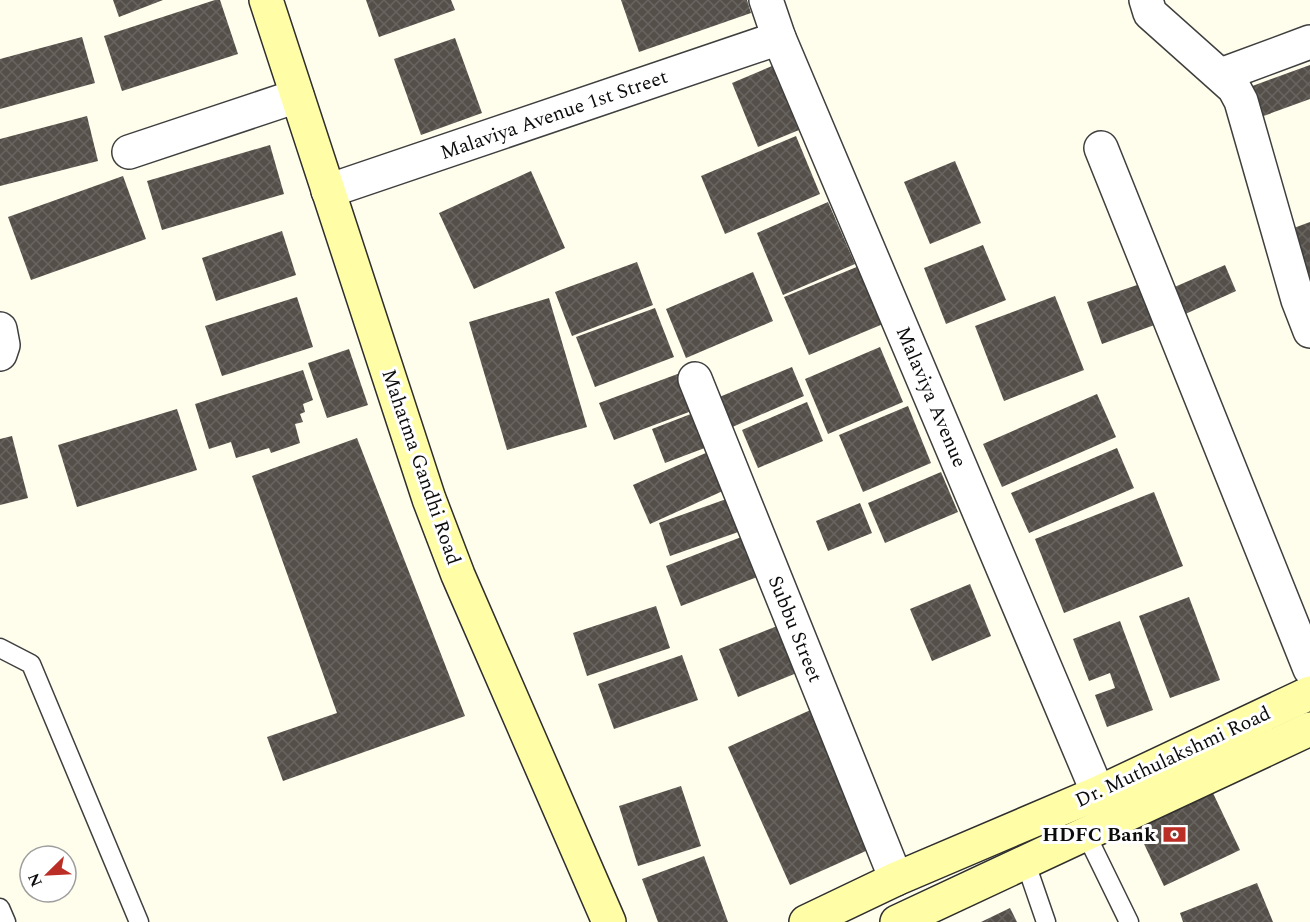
<svg xmlns="http://www.w3.org/2000/svg" width="1310" height="922" viewBox="0 0 1310 922" font-family="Spectral,serif">
	<style>
		.building { fill: url(#building-cross-hatch) }
		.lines { fill: none; stroke-linecap: round; stroke-linejoin: round }
		.service-casing { stroke: #3f3f3f; stroke-width: 21 }
		.minor-casing { stroke: #3f3f3f; stroke-width: 36 }
		.secondary-casing { stroke: #2e2e2e; stroke-width: 36 }
		.service { stroke: #fff; stroke-width: 18 }
		.minor { stroke: #fff; stroke-width: 33 }
		.secondary { stroke: #fffea7; stroke-width: 33 }
		.labels { text-anchor: middle; dominant-baseline: central; stroke-width: 6; stroke-linejoin: round; paint-order: stroke }
		.street-label { font-size: 20px; fill: #0c0c0c; stroke: #fff }
		.poi-label { font-size: 20px; font-weight: bold; fill: #0c0c0c; stroke: #fff; text-anchor: end }
	</style>
	<defs>
		<pattern id="building-cross-hatch" width="8" height="8" patternUnits="userSpaceOnUse" patternTransform="scale(1.5)"><rect width="8" height="8" fill="#554f49"/><path d="M0 0l8 8M0 8l8-8" fill="none" stroke="#68645f"/></pattern>
	</defs>
	<rect width="100%" height="100%" fill="#fffdec"/>
	<g class="building">
		<polygon points="113,0 163,0 119,17"/>
		<polygon points="215,0 220,0 238,54 122,91 104,36"/>
		<polygon points="366,0 451,0 455,10 379,37"/>
		<polygon points="621,0 747,0 751,13 639,52"/>
		<polygon points="82,37 95,83 0,109 0,59"/>
		<polygon points="455,38 482,113 421,135 394,59"/>
		<polygon points="1310,65 1310,99 1258,118 1247,88"/>
		<polygon points="772,66 799,130 758,147 732,83"/>
		<polygon points="87,116 98,161 0,186 0,139"/>
		<polygon points="796,136 820,194 725,234 701,176"/>
		<polygon points="270,145 284,194 162,230 147,181"/>
		<polygon points="955,161 981,223 930,244 904,182"/>
		<polygon points="531,171 565,248 474,289 439,213"/>
		<polygon points="123,176 146,239 31,280 8,217"/>
		<polygon points="828,202 855,264 783,295 757,233"/>
		<polygon points="1310,222 1310,281 1291,229"/>
		<polygon points="282,231 296,275 216,301 202,258"/>
		<polygon points="983,245 1006,300 946,324 924,268"/>
		<polygon points="637,262 653,305 572,336 555,292"/>
		<polygon points="1225,265 1236,291 1181,316 1170,289"/>
		<polygon points="859,266 883,324 809,355 784,297"/>
		<polygon points="753,272 773,321 686,358 666,309"/>
		<polygon points="1146,282 1160,323 1102,344 1087,302"/>
		<polygon points="1055,296 1084,370 1004,401 975,326"/>
		<polygon points="297,297 313,347 222,376 205,326"/>
		<polygon points="549,298 587,427 507,450 469,322"/>
		<polygon points="655,308 674,357 595,387 576,337"/>
		<polygon points="880,347 903,402 828,434 805,379"/>
		<polygon points="349,349 368,405 327,418 308,363"/>
		<polygon points="792,367 804,396 730,428 717,398"/>
		<polygon points="303,370 313,400 303,404 305,412 300,414 303,422 295,424 300,443 271,453 269,448 236,458 231,442 209,449 195,404"/>
		<polygon points="683,372 697,409 614,440 599,403"/>
		<polygon points="1097,394 1116,437 1002,487 983,444"/>
		<polygon points="807,402 823,441 758,468 742,430"/>
		<polygon points="908,406 931,463 863,492 839,435"/>
		<polygon points="177,409 197,470 77,507 58,445"/>
		<polygon points="696,412 710,446 665,463 652,429"/>
		<polygon points="12,436 28,498 0,505 0,439"/>
		<polygon points="357,438 465,716 283,781 267,737 337,713 252,476"/>
		<polygon points="1117,448 1134,488 1029,533 1011,493"/>
		<polygon points="708,452 725,490 650,524 633,485"/>
		<polygon points="941,472 958,512 885,543 868,503"/>
		<polygon points="1154,492 1183,566 1064,613 1035,539"/>
		<polygon points="732,497 744,530 670,556 659,523"/>
		<polygon points="860,503 872,533 828,551 816,521"/>
		<polygon points="744,536 760,576 681,606 666,566"/>
		<polygon points="970,584 991,636 932,661 910,609"/>
		<polygon points="1189,597 1220,680 1170,698 1139,616"/>
		<polygon points="656,606 670,648 587,676 573,633"/>
		<polygon points="1120,621 1153,710 1107,727 1095,695 1115,688 1110,673 1089,681 1073,639"/>
		<polygon points="780,625 799,672 738,697 719,649"/>
		<polygon points="682,655 698,700 614,729 598,684"/>
		<polygon points="815,708 877,846 790,885 728,747"/>
		<polygon points="681,786 701,846 638,866 619,806"/>
		<polygon points="1212,791 1240,850 1164,886 1136,827"/>
		<polygon points="704,856 728,922 658,922 642,879"/>
		<polygon points="1257,883 1273,922 1183,922 1180,913"/>
		<polygon points="1010,908 1017,922 981,922"/>
	</g>
	<g class="lines">
		<defs>
			<g id="service">
				<polyline points="0,648 31,664 139,922"/>
				<polyline points="1086,834 1129,922"/>
				<polyline points="1025,861 1046,922"/>
				<polyline points="0,908 6,922"/>
			</g>
			<g id="minor">
				<polyline points="766,0 779,38 1098,793"/>
				<polyline points="1146,0 1150,13 1234,88 1241,101 1298,300 1310,331"/>
				<polyline points="1221,75 1310,42"/>
				<polyline points="1101,148 1310,669"/>
				<polyline points="129,152 297,96"/>
				<polyline points="328,191 779,38"/>
				<polyline points="0,329 3,345 0,354"/>
				<polyline points="695,379 896,879"/>
			</g>
			<g id="secondary">
				<polyline points="266,0 429,499 458,575 609,922"/>
				<polyline points="806,922 896,879 1098,793 1310,693"/>
				<polyline points="897,922 1310,729"/>
			</g>
		</defs>
		<use href="#service" class="service-casing"/>
		<use href="#minor" class="minor-casing"/>
		<use href="#secondary" class="secondary-casing"/>
		<use href="#service" class="service"/>
		<use href="#minor" class="minor"/>
		<use href="#secondary" class="secondary"/>
	</g>
	<defs>
		<symbol id="bank-bare" viewBox="-9 -9 18 18"><path d="M-6-4H6V4H-6ZM0-2.3a2.3 2.3 0 1 0 0 4.6a2.3 2.3 0 1 0 0-4.6Z" fill="#bb2e25" stroke="#fff" stroke-width="2.5" paint-order="stroke"/></symbol>
	</defs>
	<g fill-rule="evenodd">
		<use href="#bank-bare" x="1158" y="818" width="33" height="33"/>
	</g>
	<g class="labels">
		<g class="street-label">
			<text transform="translate(554 115) rotate(-19)">Malaviya Avenue 1st Street</text>
			<text transform="translate(931 397) rotate(67)">Malaviya Avenue</text>
			<text transform="translate(421 467) rotate(71)">Mahatma Gandhi Road</text>
			<text transform="translate(795 629) rotate(68)">Subbu Street</text>
			<text transform="translate(1173 757) rotate(-25)">Dr. Muthulakshmi Road</text>
		</g>
		<g class="poi-label">
			<text x="1156" y="835">HDFC Bank</text>
		</g>
	</g>
	<g transform="translate(48 874) rotate(246)"><circle r="28" fill="#ffffff" stroke="#9e9e9e" stroke-width="1.5"/>
	<path d="M0-4.5L10 22L0 15L-10 22Z" fill="#bb2e25"/>
	<text y="-9" font-size="16" font-weight="bold" text-anchor="middle" fill="#0c0c0c">N</text>
	</g>
</svg>
